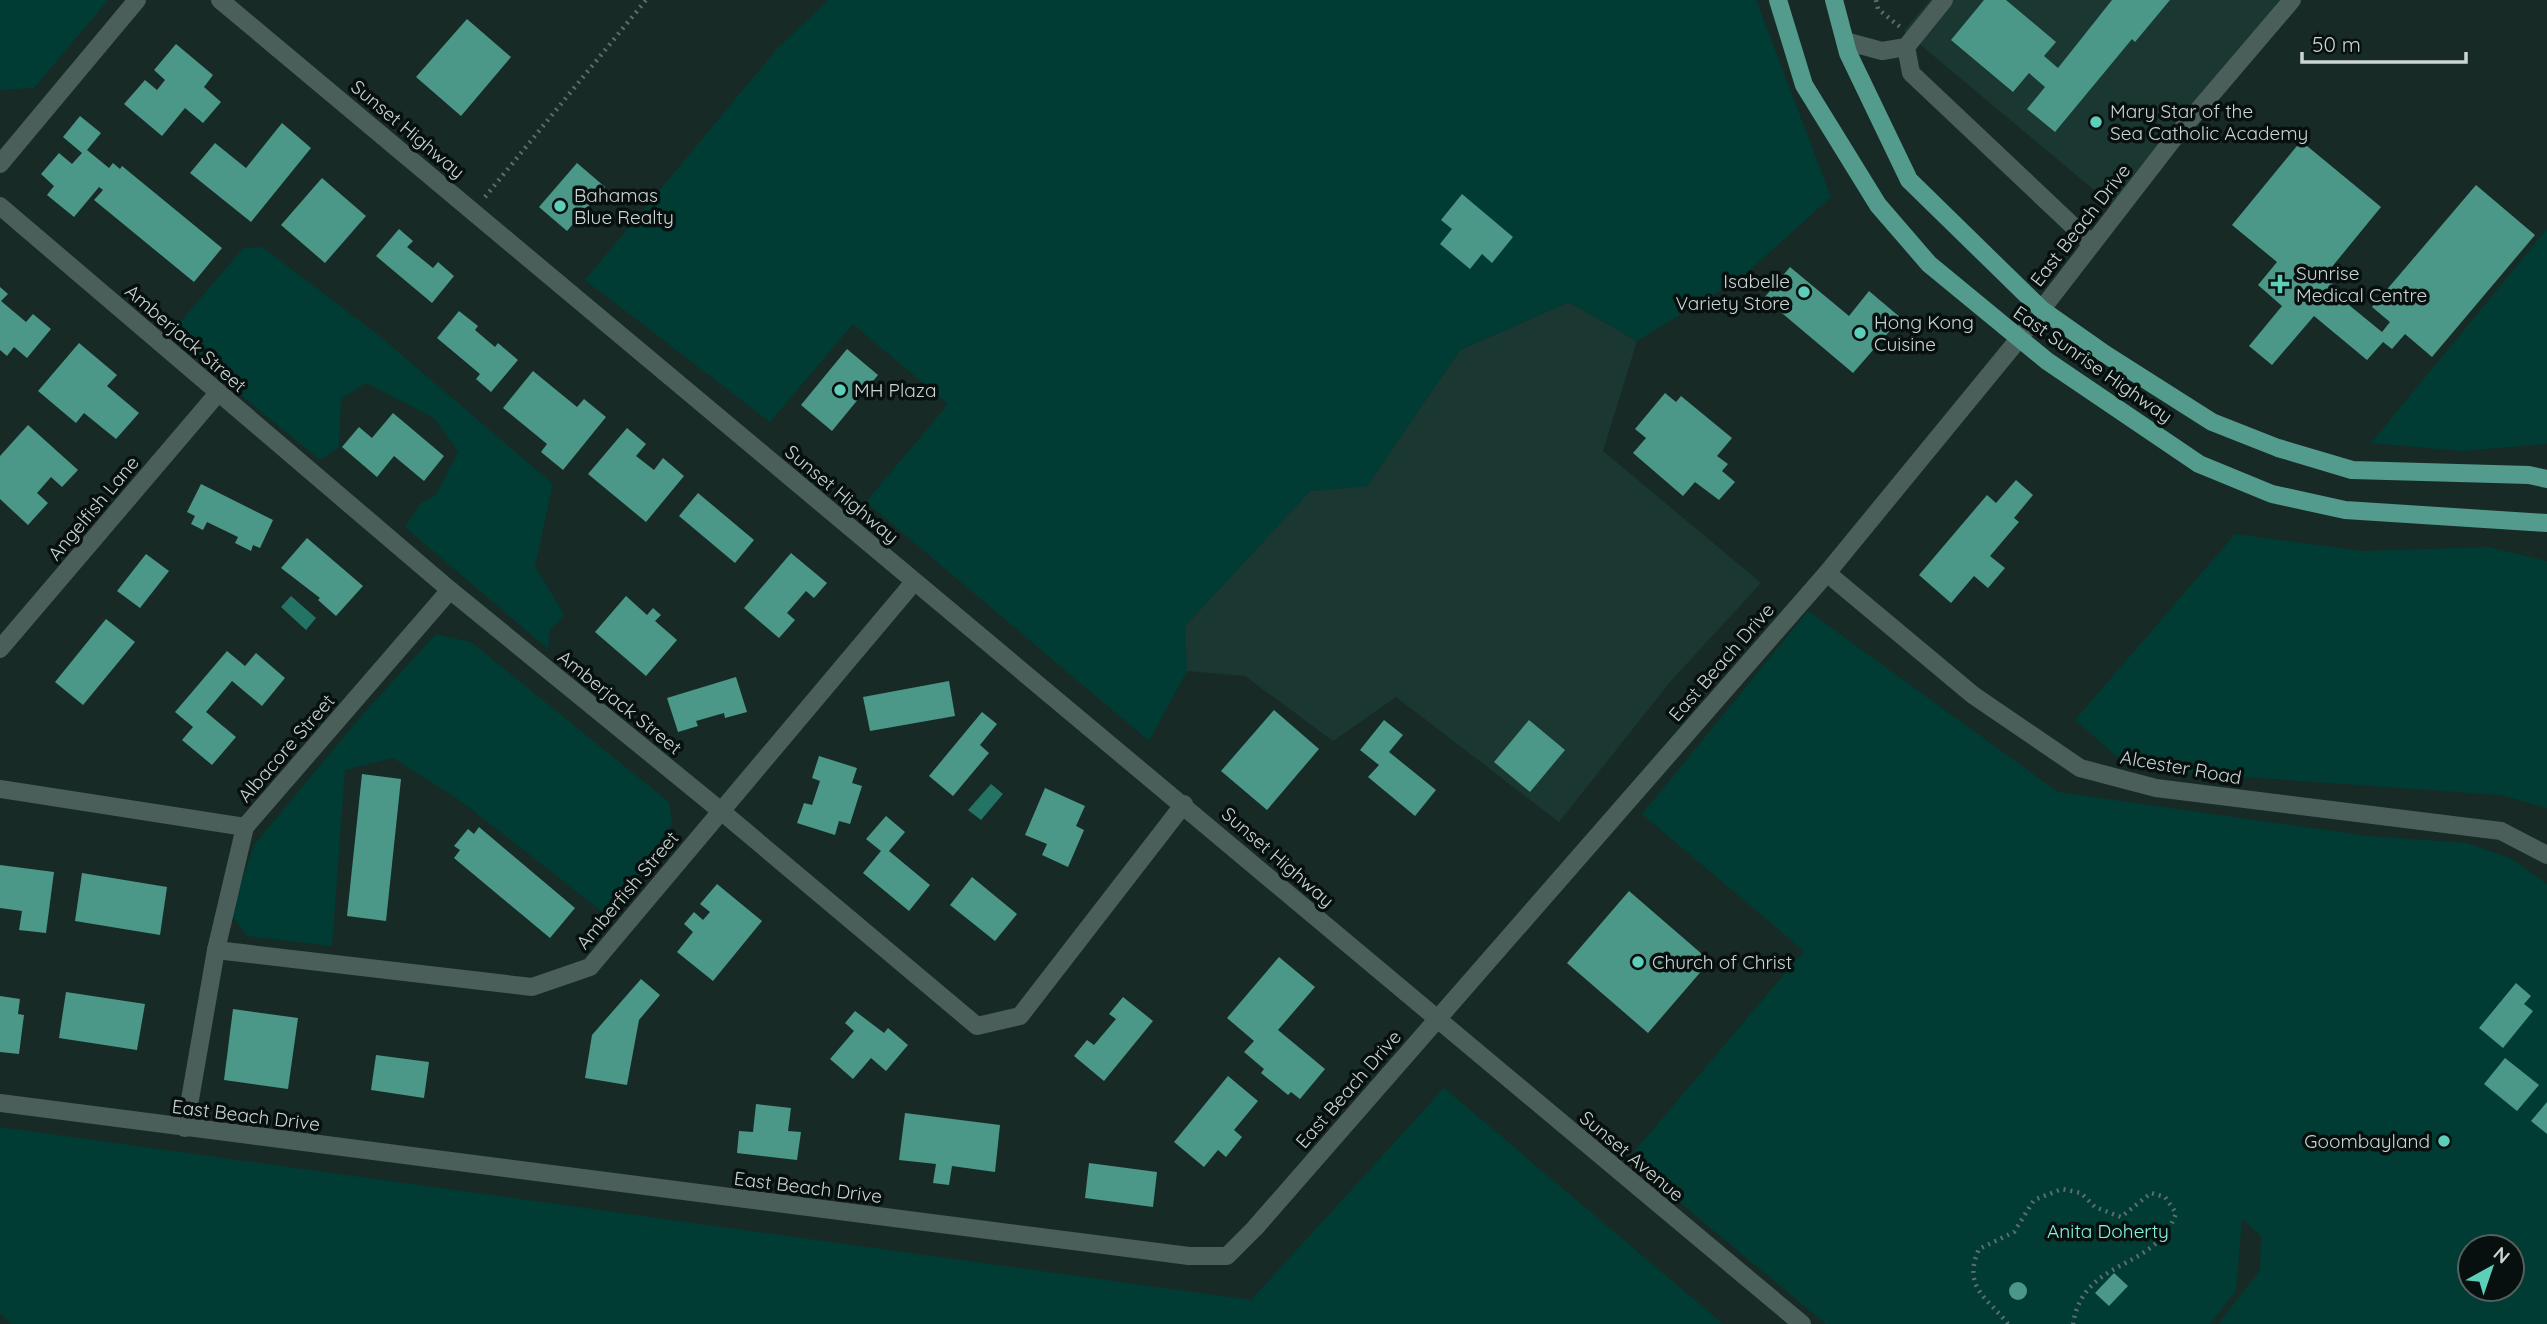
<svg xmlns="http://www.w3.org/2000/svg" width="2547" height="1324" viewBox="0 0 2547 1324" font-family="Quicksand,sans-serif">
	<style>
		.built { fill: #1b3732 }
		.green { fill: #003c33; fill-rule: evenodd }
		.water { fill: #247466 }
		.building { fill: #4c9888 }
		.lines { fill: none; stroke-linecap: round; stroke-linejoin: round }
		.path { stroke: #5d6d6a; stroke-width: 4.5; stroke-dasharray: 2 5; stroke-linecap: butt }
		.minor { stroke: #4a5e5a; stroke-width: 18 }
		.major { stroke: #539b8d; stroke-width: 18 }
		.poi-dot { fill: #5dceb8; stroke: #08100f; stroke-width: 2.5 }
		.labels { text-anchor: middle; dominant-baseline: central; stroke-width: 7; stroke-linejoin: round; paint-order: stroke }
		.poi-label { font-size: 19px; fill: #cad6d3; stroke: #08100f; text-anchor: start }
		.street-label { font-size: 19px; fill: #cad6d3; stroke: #08100f }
		.park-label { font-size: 19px; fill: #84f5de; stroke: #08100f }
	</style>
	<rect width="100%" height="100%" fill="#172a26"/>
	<g class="built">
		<polygon points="1930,0 2280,0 2112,205 1904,31"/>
		<polygon points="1569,302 1637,341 1603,451 1761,583 1670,682 1559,822 1396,697 1333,741 1245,676 1187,671 1185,626 1310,491 1367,486 1460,350"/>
	</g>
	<g class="green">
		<polygon points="0,0 108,0 34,88 0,90"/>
		<polygon points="828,0 1756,0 1831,197 1742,277 1637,341 1569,302 1460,350 1367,486 1310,491 1185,626 1187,671 1149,741 866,502 948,404 853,324 770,422 585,280 776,50"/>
		<polygon points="2547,229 2547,444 2461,451 2371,443"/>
		<polygon points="262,247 377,334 553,484 535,566 564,615 550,630 548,649 405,527 421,503 436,495 458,451 434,418 366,383 341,399 339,447 320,460 173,339 177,326 243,248"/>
		<polygon points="2235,534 2362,551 2489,547 2547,561 2547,808 2500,795 2131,769 2075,720"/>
		<path d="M1808,611l250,181 310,44 99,7 45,16 35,25v440h-329l42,-54 1,-34 -19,-17 -6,72 -26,33h-384l-198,-165 176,-208 -162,-137zM2470,1247h42v42h-42z"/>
		<polygon points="436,634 471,642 669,802 672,823 662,849 604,913 458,799 393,758 345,770 332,946 247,936 231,914 254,845 363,714"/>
		<polygon points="1444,1088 1723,1324 12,1324 0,1314 0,1127 1251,1300"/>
	</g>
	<g class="water">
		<polygon points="291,596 316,618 306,630 281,607"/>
		<polygon points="991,784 1003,794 981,820 968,810"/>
	</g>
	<g class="building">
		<polygon points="1984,0 2006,0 2056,42 2044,56 2058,68 2112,0 2170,0 2135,42 2132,39 2055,132 2027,109 2045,87 2029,73 2013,92 1951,40"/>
		<polygon points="467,19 511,57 461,116 416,77"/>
		<polygon points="176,44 213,75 204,87 221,102 203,123 185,108 162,136 124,104 145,80 157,90 165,80 154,70"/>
		<polygon points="80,116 101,133 87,150 109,168 113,163 120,169 122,166 222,248 194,282 94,200 103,190 99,187 74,217 47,195 54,186 41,174 59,153 72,164 82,153 63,137"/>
		<polygon points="282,123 311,148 251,222 190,173 215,143 246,168"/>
		<polygon points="2301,141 2381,207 2331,268 2333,292 2382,332 2390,322 2372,307 2476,185 2535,235 2432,357 2405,334 2392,349 2383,342 2367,360 2314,316 2272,365 2249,346 2282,306 2258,285 2277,262 2232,225"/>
		<polygon points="577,163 605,187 567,231 539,207"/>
		<polygon points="322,178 366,216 325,263 281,225"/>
		<polygon points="1462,194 1513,237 1492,263 1482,254 1470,269 1440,244 1452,229 1441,220"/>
		<polygon points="399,229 413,241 407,247 433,268 438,262 454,276 432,303 376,256"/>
		<polygon points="1790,267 1849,316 1869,291 1901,318 1853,373 1764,298"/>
		<polygon points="0,287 8,294 1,301 26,322 33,314 51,329 27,358 14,347 7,356 0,350"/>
		<polygon points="459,311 478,326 475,330 495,347 498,343 518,360 491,392 476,379 480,374 437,338"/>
		<polygon points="79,343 117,375 107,386 139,413 116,439 84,413 76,423 38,391"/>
		<polygon points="847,349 878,375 832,431 801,405"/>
		<polygon points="533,371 577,407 584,399 606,417 563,470 541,452 547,444 503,408"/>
		<polygon points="1665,393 1676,402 1681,396 1732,438 1717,456 1728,464 1722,471 1735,482 1719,500 1695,482 1683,496 1633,453 1646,438 1635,429"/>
		<polygon points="393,413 444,456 424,481 394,456 377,477 342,447 359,427 372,438"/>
		<polygon points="28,425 78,470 62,487 51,477 37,493 48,503 28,525 0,499 0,456"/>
		<polygon points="627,428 646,444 636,456 654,470 663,458 684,476 646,522 588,474"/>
		<polygon points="2016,480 2033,495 2014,518 2019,522 1990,556 2005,568 1988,588 1974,576 1951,603 1919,575 1987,495 1996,503"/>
		<polygon points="201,484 273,520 260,548 253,545 251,551 235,543 238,537 207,522 203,530 191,524 195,516 187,512"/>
		<polygon points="698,493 754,540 735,563 679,516"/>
		<polygon points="307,538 363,586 336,616 318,600 320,598 281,568"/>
		<polygon points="791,553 827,583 814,598 806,591 787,613 795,620 779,638 744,608"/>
		<polygon points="146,554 169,571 140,608 117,591"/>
		<polygon points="626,596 647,615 653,608 661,615 655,621 677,640 646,676 595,632"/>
		<polygon points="106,619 135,642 83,705 55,682"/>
		<polygon points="227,651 245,666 256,653 285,678 262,706 232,681 206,712 236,737 212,765 182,740 193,727 175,712"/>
		<polygon points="736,677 747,712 725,718 724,713 696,721 698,726 678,732 667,698"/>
		<polygon points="949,681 955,716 870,731 863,697"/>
		<polygon points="1274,710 1319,749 1267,810 1221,771"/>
		<polygon points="982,712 997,724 980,745 989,753 953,796 929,776"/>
		<polygon points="1384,720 1403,735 1389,752 1436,790 1415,816 1368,777 1379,765 1360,750"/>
		<polygon points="1529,720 1565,750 1530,792 1494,762"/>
		<polygon points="819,756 857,768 852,783 862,786 850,824 839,821 835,835 797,823 804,803 812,805 820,781 812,778"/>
		<polygon points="362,774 401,779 386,921 347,916"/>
		<polygon points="1045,788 1085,806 1076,826 1084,830 1068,867 1042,855 1047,844 1025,835"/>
		<polygon points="886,816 905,832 889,851 930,885 909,911 863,873 881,851 866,839"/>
		<polygon points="479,827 575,908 550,938 454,858 460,850 454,846 468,829 474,834"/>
		<polygon points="0,865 54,872 46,933 19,930 22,911 0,908"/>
		<polygon points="82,873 167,887 160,935 75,921"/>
		<polygon points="972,877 1017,914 995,941 950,905"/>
		<polygon points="717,884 762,921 713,981 677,952 693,932 684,924 694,912 703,920 710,912 700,904"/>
		<polygon points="1629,891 1710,961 1648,1033 1567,963"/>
		<polygon points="1279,957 1315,987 1278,1030 1325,1069 1300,1099 1291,1092 1288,1095 1261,1073 1264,1069 1244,1052 1254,1041 1227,1018"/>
		<polygon points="641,979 660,995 639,1020 627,1085 585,1078 592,1035"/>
		<polygon points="2516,983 2531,996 2524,1004 2533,1011 2503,1048 2479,1028"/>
		<polygon points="66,992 145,1004 137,1050 59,1038"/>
		<polygon points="0,996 20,999 18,1014 24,1015 19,1054 0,1052"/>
		<polygon points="1123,997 1153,1021 1104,1081 1074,1056 1087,1040 1094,1045 1116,1019 1109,1014"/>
		<polygon points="233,1009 298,1018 288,1089 224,1080"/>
		<polygon points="855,1011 884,1033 888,1028 908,1045 886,1071 871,1058 853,1079 830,1059 854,1031 845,1023"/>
		<polygon points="376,1055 429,1062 424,1098 371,1090"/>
		<polygon points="2505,1058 2539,1085 2517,1111 2484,1084"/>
		<polygon points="1228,1076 1258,1101 1234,1130 1242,1137 1226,1157 1218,1150 1204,1167 1174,1142"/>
		<polygon points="2547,1102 2547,1134 2531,1121"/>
		<polygon points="756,1104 791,1108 788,1131 801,1132 797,1160 737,1153 739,1131 753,1132"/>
		<polygon points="905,1113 1000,1125 995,1172 952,1166 949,1185 933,1183 936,1164 899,1160"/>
		<polygon points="1089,1163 1157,1172 1153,1207 1085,1198"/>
		<polygon points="2114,1273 2128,1286 2109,1306 2095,1293"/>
		<circle cx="2018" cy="1291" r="9"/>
	</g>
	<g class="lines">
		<g class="path">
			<polyline points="1876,0 1878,9 1900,27"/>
			<polyline points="485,197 646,0"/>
			<path d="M2008,1324c-21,-27 -46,-36 -29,-75l35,-17 20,-32 28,-11 19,4 14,14 26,10 30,-24 14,4 11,16c-21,60 -92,43 -103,111"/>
		</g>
		<g class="minor">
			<polyline points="220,0 1802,1324"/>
			<polyline points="1845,41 1882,51 1906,47 1944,0"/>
			<polyline points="1906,47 1911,73 2092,244"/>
			<polyline points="0,164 137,0"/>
			<polyline points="0,206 450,590 721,811 977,1026 1020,1016 1184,804"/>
			<polyline points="1827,573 1973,695 2080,768 2156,788 2501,831 2547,855"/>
			<polyline points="0,649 218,393"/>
			<polyline points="0,789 245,827"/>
			<polyline points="216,950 532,987 590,967 914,582"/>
			<polyline points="0,1103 1189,1256 1227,1256 1255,1228 1827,573 2018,340 2171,142 2292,0"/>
			<polyline points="185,1128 216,950 245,827 450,590"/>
		</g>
		<g class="major">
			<polyline points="1778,0 1804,85 1878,205 1929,264 2047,361 2199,464 2272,494 2345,510 2547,523"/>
			<polyline points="1834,0 1848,53 1909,180 2041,309 2105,354 2212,422 2278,448 2352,470 2529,475 2547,479"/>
		</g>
	</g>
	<g class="poi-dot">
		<circle cx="2096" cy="122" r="7"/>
		<circle cx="560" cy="206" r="7"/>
		<path d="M2276.5 273.5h7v7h7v7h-7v7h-7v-7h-7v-7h7z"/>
		<circle cx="1804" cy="292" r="7"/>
		<circle cx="1860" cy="333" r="7"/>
		<circle cx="840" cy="390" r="7"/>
		<circle cx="1638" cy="962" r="7"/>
		<circle cx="2444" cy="1141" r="7"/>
	</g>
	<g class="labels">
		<g class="poi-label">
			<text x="2110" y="111">Mary Star of the<tspan x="2110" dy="22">Sea Catholic Academy</tspan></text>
			<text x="574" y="195">Bahamas<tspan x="574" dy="22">Blue Realty</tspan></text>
			<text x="2296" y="273">Sunrise<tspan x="2296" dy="22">Medical Centre</tspan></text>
			<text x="1790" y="281" text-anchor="end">Isabelle<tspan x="1790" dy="22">Variety Store</tspan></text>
			<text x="1874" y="322">Hong Kong<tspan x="1874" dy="22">Cuisine</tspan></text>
			<text x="854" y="390">MH Plaza</text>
			<text x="1652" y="962">Church of Christ</text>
			<text x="2430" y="1141" text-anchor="end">Goombayland</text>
		</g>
		<g class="street-label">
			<text transform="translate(408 129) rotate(40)">Sunset Highway</text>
			<text transform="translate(2080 225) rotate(-52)">East Beach Drive</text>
			<text transform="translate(186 338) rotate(41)">Amberjack Street</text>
			<text transform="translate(2093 364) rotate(35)">East Sunrise Highway</text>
			<text transform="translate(842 494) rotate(40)">Sunset Highway</text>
			<text transform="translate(93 508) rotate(-50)">Angelfish Lane</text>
			<text transform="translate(1721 662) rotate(-49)">East Beach Drive</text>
			<text transform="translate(620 702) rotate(39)">Amberjack Street</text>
			<text transform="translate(286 748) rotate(-49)">Albacore Street</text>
			<text transform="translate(2181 767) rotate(10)">Alcester Road</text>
			<text transform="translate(1278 857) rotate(41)">Sunset Highway</text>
			<text transform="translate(627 890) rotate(-50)">Amberfish Street</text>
			<text transform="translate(1348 1089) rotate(-49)">East Beach Drive</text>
			<text transform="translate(246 1115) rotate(7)">East Beach Drive</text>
			<text transform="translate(1632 1156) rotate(40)">Sunset Avenue</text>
			<text transform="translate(808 1187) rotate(7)">East Beach Drive</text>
		</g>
		<g class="park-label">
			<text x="2108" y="1231">Anita Doherty</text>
		</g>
	</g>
	<g transform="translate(2491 1268) rotate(40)"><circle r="33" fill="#08100f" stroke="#565f5d" stroke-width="2"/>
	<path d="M0-5L12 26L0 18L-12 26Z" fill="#5dceb8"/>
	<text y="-10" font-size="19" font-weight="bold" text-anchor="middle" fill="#cad6d3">N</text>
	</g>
	<path d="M2302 52v10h164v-10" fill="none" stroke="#cad6d3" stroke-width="3.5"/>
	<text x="2312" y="52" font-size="21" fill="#cad6d3" stroke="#08100f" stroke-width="5" paint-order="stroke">50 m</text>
</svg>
